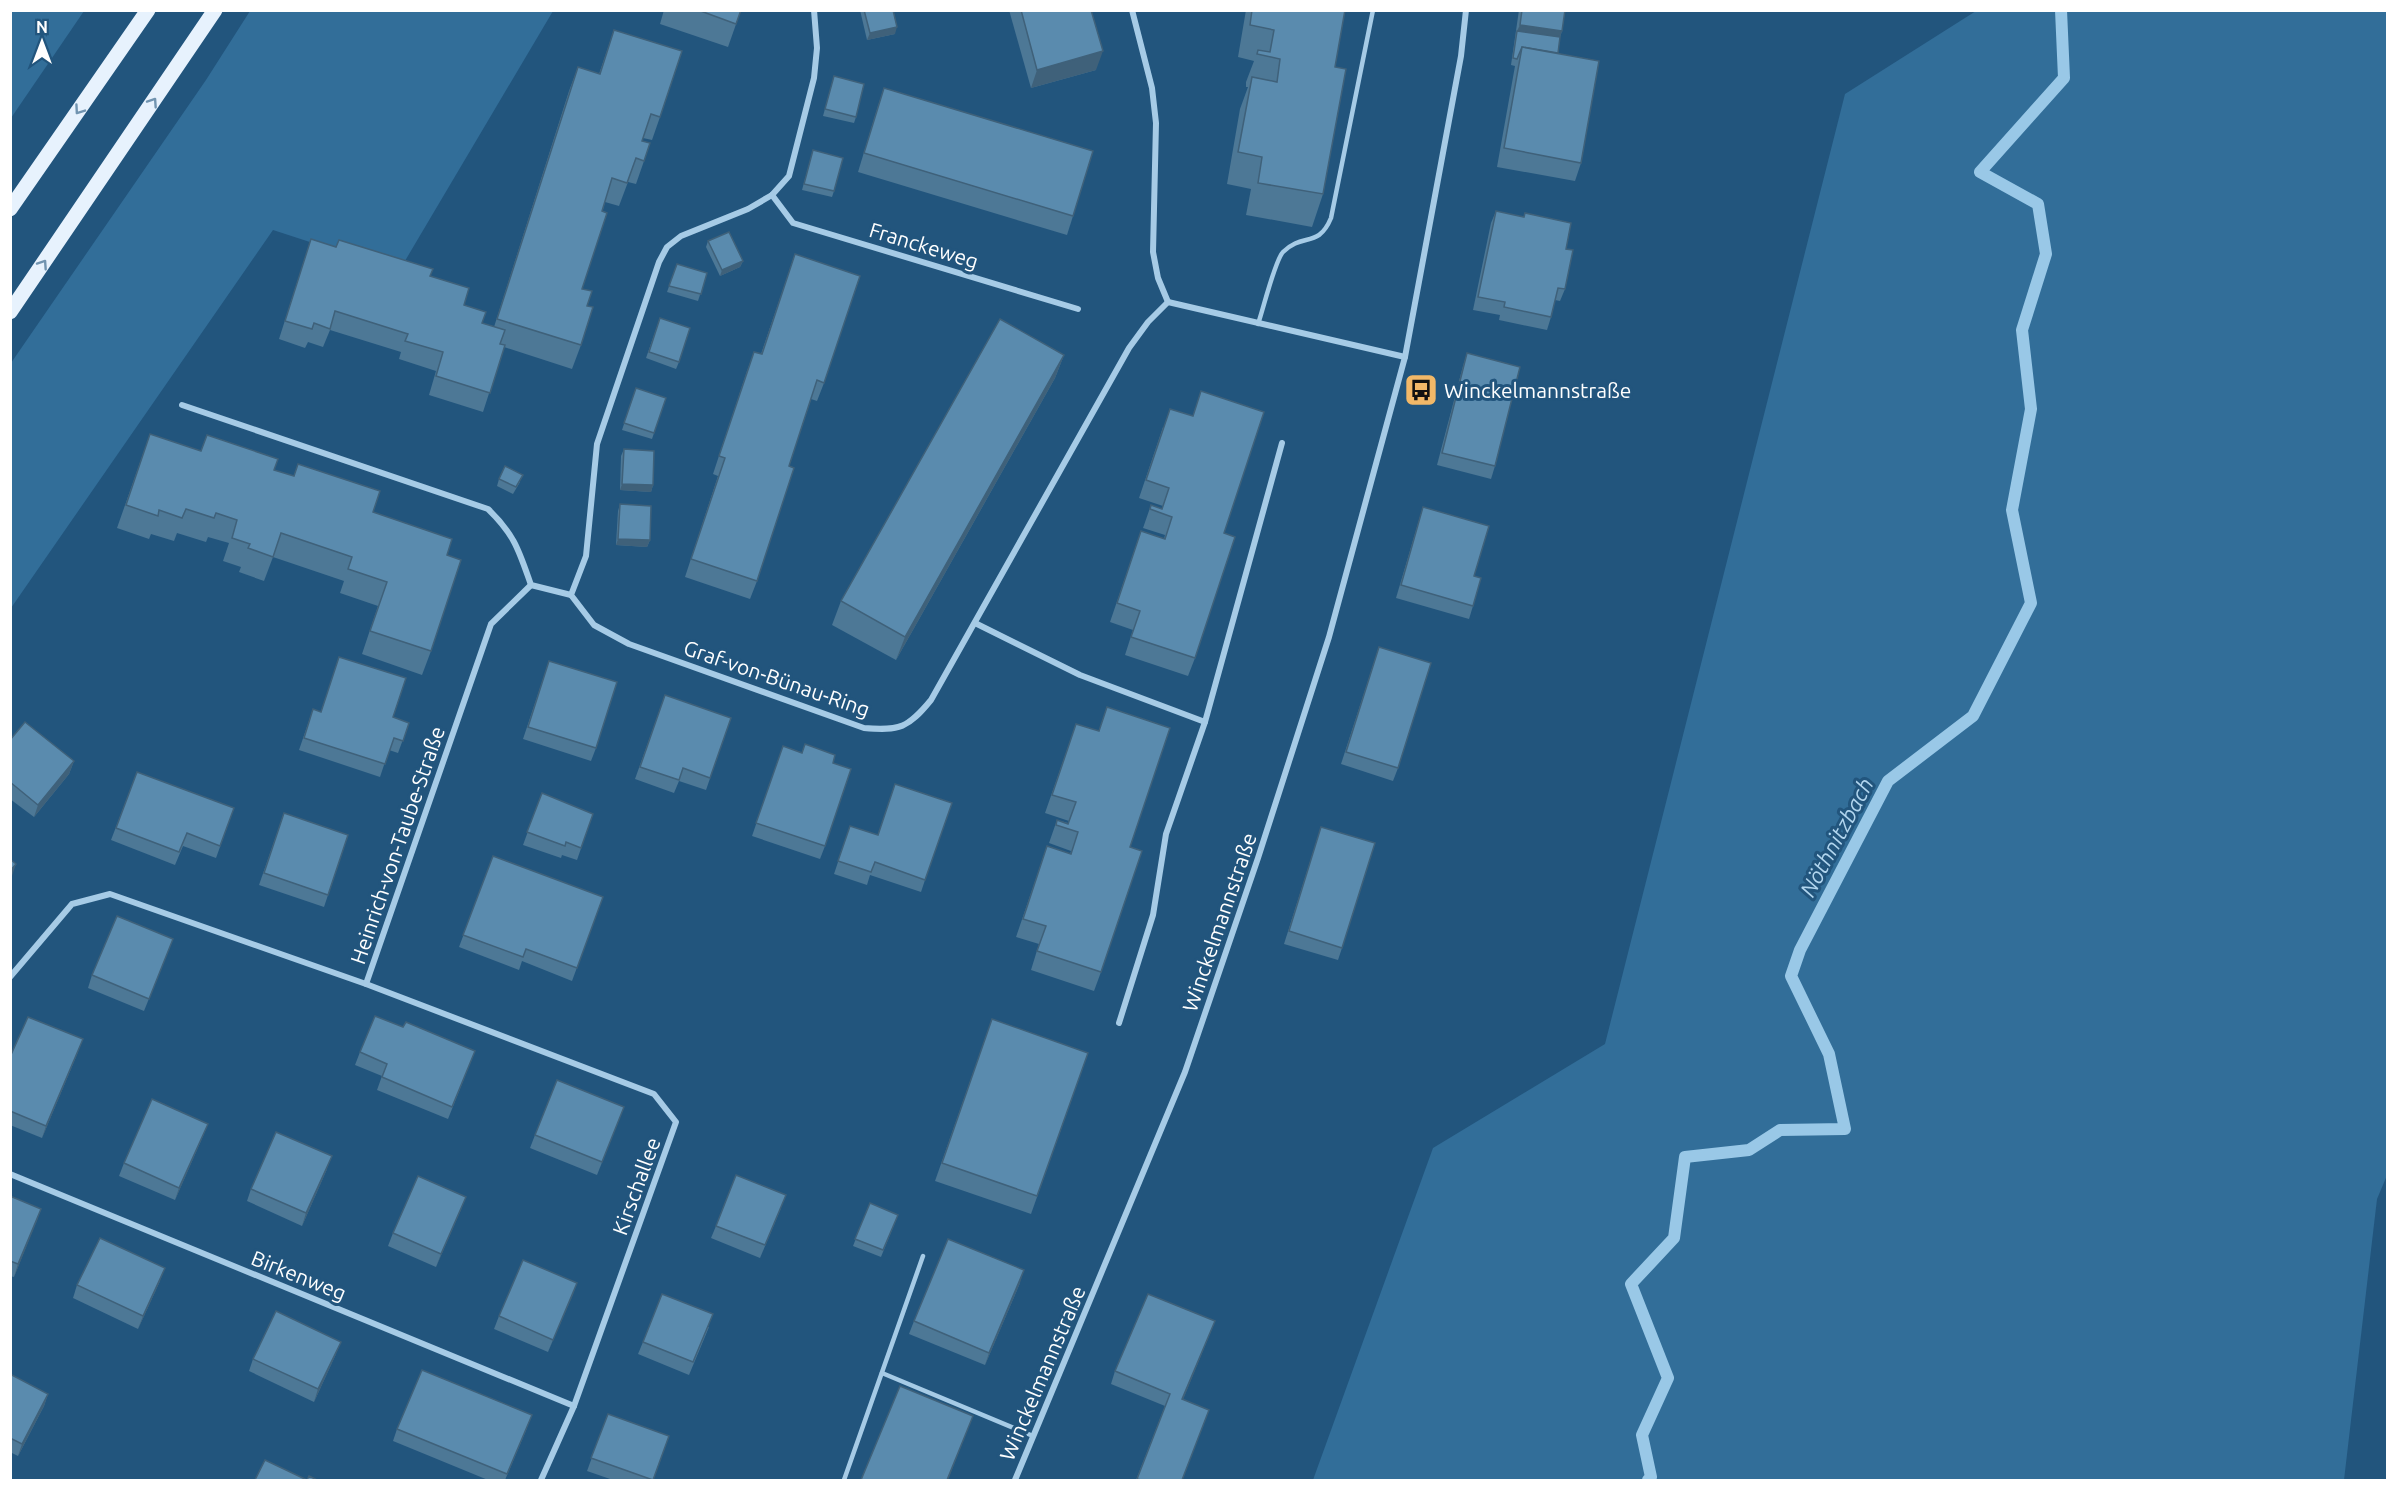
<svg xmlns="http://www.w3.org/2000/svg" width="2398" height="1491" viewBox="0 0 2398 1491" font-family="Ubuntu,sans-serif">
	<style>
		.green { fill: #326e99 }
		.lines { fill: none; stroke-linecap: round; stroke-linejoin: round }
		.stream { stroke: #99c8e7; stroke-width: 12 }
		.lane { stroke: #a6cbe6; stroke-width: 4.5 }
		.street { stroke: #a6cbe6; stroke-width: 6 }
		.primary { stroke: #e7f2fd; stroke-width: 15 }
		.wall { fill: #4d7896 }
		.shaded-wall { fill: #3f617a }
		.building { fill: #5a8bae; stroke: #3f617a; stroke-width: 1.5 }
		.oneway { stroke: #7194b0 }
		.labels { text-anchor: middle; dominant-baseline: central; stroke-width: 6; stroke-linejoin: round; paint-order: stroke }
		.street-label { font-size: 21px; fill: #fff; stroke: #22557d }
		.poi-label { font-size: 21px; fill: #fff; stroke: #22557d; text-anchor: start }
		.water-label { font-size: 22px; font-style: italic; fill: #b1d5ee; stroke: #22557d }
	</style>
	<rect width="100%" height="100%" fill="#22557d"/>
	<g class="green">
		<polygon points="11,10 84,11 11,118 10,11"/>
		<polygon points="250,11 553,11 399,271 273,230 11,608 11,363 206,80"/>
		<polygon points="1976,11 2387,11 2388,1173 2377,1199 2344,1480 1313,1480 1433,1148 1605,1044 1845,94"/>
	</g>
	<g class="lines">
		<polyline class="stream" points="1648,1480 1651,1477 1642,1435 1668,1378 1631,1284 1674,1238 1685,1157 1749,1150 1780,1130 1845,1129 1829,1054 1791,976 1800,950 1888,781 1973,716 2031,603 2012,510 2031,409 2022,330 2046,254 2038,204 1980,172 2064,78 2061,10"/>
		<g class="lane">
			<path d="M1258,324c5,-14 17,-64 25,-72 20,-20 35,-3 48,-34l42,-208"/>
			<polyline points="882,1373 1033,1436"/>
			<polyline points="844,1480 923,1256"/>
		</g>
		<g class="street">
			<path d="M814,10l3,38 -3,30 -25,98 -17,19 -24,14 -67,27 -14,11 -8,15 -62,182 -11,112 -15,39 23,30 35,19 235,84c36,3 44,0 67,-28l198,-352 19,-26 20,-20"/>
			<polyline points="1132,10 1152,88 1156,123 1153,252 1158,278 1168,302"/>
			<polyline points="772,195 793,223 1078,309"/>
			<polyline points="1168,302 1405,357"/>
			<path d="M182,405l306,104c27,26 31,42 43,76l40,10"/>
			<polyline points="975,623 1080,675 1205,722"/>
			<polyline points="10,977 72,904 110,894 366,984 654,1094 676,1122 574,1406 541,1480"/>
			<polyline points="366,984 491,624 531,585"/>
			<polyline points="1119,1023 1153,915 1166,834 1205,722 1282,443"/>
			<polyline points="10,1174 574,1406"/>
			<polyline points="1015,1480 1185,1072 1258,858 1329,637 1405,357 1461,56 1466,10"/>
		</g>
		<g class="primary">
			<polyline points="10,209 148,10"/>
			<polyline points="10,312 215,10"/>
		</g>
	</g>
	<g class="wall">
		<polygon points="664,10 741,10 728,47 660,24"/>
		<polygon points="860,10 893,10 895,34 867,40"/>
		<polygon points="1009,10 1091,10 1096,70 1031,88"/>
		<polygon points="1246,10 1345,10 1335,67 1323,194 1312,227 1246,215 1251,189 1227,184 1240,109 1248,87 1246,87 1246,82 1254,61 1238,57"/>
		<polygon points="1519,10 1565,10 1562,31 1560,37 1558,53 1581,163 1575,181 1497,167 1515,66 1511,65"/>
		<polygon points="614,30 660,117 652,140 643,138 642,141 644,161 636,184 628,182 619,206 605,202 582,289 587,306 581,345 572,369 504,347 483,412 429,395 436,371 399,359 401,352 330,330 323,347 308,342 305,348 279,339 311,239 430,276 464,305 482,323 494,327 569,91 578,67 599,74"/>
		<polygon points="834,76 856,117 854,123 823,116"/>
		<polygon points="884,88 1073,216 1067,235 858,172 878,106"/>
		<polygon points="813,150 834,191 832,197 802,190"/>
		<polygon points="1496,211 1524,217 1525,213 1566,249 1565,289 1560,301 1555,300 1551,317 1547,330 1499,320 1500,315 1473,310 1491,223"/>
		<polygon points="708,241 743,261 740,267 720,276 706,247"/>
		<polygon points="795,254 824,383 817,401 811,399 789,466 757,581 750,599 685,577 718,476 713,474 747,371 754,352 761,354"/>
		<polygon points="677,264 707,273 698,301 667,292"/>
		<polygon points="660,318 679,362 676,369 646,358"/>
		<polygon points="1467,353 1495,466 1491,479 1437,465 1463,366"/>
		<polygon points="1064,355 1055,378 896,660 832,625 841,601"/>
		<polygon points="636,388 666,398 652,439 622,430"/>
		<polygon points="1163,427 1224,533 1195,658 1188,676 1125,655 1133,630 1110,622 1141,531 1164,539 1165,535 1143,528 1151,505 1162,509 1163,506 1139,498"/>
		<polygon points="150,434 201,451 274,470 373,512 447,555 431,651 422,675 362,654 378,606 340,593 344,581 273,557 264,581 239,572 241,567 223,561 229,543 208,537 206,542 177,533 174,541 151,534 149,539 117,528"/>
		<polygon points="624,449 653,485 651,492 620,490 621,456"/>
		<polygon points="499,479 520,482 513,494 497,486"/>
		<polygon points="620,504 650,540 647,547 616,545 618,511"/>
		<polygon points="1423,507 1474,576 1473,606 1469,619 1396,598 1419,520"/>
		<polygon points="1379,647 1398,768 1393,781 1341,764"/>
		<polygon points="549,661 596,748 591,761 523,739"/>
		<polygon points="665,695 731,718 706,790 679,781 674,793 635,779"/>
		<polygon points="313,709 321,712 393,717 409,723 398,753 389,750 380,777 299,750"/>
		<polygon points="1076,724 1130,847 1101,972 1094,991 1031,970 1039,944 1016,937 1047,846 1070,854 1071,851 1049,843 1057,820 1068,823 1069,821 1045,813"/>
		<polygon points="10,740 74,761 69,774 34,817 10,799"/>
		<polygon points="783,746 833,763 825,846 820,859 752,836"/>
		<polygon points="137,772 234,808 216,858 183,846 175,865 111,840"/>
		<polygon points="542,793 593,814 577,860 562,855 561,858 523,845"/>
		<polygon points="284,813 348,835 324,907 259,885"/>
		<polygon points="850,826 925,880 921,892 870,875 867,885 834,874"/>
		<polygon points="1321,827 1342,948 1338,960 1284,944"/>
		<polygon points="493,856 603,897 572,981 522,961 519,970 459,947"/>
		<polygon points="173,939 144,1011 88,988 92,975"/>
		<polygon points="992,1019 1088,1053 1031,1214 935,1181"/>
		<polygon points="403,1027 475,1051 448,1119 377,1090 382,1076 355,1065 360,1052"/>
		<polygon points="78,1052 42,1138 10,1125 10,1057"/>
		<polygon points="624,1107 597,1175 530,1148 535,1135"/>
		<polygon points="208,1124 203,1136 175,1200 119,1176 124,1163"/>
		<polygon points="327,1169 302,1226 247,1201 251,1189"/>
		<polygon points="10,1196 41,1209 14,1277 10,1276"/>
		<polygon points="466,1197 436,1267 388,1246 393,1233"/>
		<polygon points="870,1203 898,1215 881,1257 853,1246"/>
		<polygon points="781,1208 760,1258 711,1238 716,1226"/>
		<polygon points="160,1281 138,1329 73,1298 77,1285"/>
		<polygon points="577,1283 548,1352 494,1329 499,1316"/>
		<polygon points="1020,1283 985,1365 909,1334 914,1321"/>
		<polygon points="1215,1321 1183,1399 1183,1480 1136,1480 1165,1406 1111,1384 1115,1371"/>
		<polygon points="709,1327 689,1375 638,1354 643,1342"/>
		<polygon points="336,1354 314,1402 249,1371 253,1359"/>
		<polygon points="10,1374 48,1394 44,1406 18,1456 10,1452"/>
		<polygon points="608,1414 653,1480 613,1480 587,1471"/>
		<polygon points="527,1428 505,1480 488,1480 393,1441 397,1429"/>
	</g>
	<g class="shaded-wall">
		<polygon points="1520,25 1562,31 1558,44 1517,31"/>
		<polygon points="897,27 895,34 867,40 870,33"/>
		<polygon points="1103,51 1096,70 1031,88 1037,70"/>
		<polygon points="743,261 740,267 720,276 722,270"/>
		<polygon points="1064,355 1055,378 896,660 905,637"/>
		<polygon points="622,484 653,485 651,492 620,490"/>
		<polygon points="618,539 650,540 647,547 616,545"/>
		<polygon points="74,761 69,774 34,817 38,805"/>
		<polygon points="16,864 12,876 10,878 10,871"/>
		<polygon points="83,1039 78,1052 42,1138 46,1126"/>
		<polygon points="208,1124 203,1136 175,1200 179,1188"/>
		<polygon points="332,1156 327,1169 302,1226 306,1213"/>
		<polygon points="466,1197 461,1210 436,1267 441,1254"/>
		<polygon points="41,1209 37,1221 14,1277 18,1264"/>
		<polygon points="165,1268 160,1281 138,1329 143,1316"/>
		<polygon points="1024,1270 1020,1283 985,1365 989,1353"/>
		<polygon points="577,1283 573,1295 548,1352 553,1340"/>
		<polygon points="1215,1321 1210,1334 1178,1412 1182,1399"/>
		<polygon points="341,1342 336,1354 314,1402 318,1389"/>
		<polygon points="48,1394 44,1406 18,1456 22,1444"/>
		<polygon points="973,1416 948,1480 947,1480"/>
	</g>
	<g class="building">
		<polygon points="698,10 741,10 736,24"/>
		<polygon points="864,10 893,10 897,27 870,33"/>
		<polygon points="1021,10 1091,10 1103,51 1037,70"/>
		<polygon points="1252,10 1345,10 1335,67 1346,69 1323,194 1258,183 1262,157 1238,152 1252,77 1277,82 1280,59 1257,54 1258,50 1270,52 1274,30 1250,25"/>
		<polygon points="1522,10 1565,10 1562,31 1520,25"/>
		<polygon points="614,30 682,51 660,117 651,114 642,141 650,143 644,161 636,158 627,183 612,178 602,211 607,213 582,289 592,291 587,306 593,307 581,345 497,319 578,67 600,74"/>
		<polygon points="1517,31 1560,37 1558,53 1522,47 1517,59 1513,58"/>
		<polygon points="1522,47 1599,61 1581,163 1504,148"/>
		<polygon points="834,76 864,84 856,117 825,109"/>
		<polygon points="884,88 1093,151 1073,216 864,153"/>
		<polygon points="813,150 843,158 834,191 804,184"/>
		<polygon points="1496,211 1524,217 1525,213 1571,223 1566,249 1573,250 1565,289 1558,288 1551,317 1504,307 1505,302 1478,297"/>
		<polygon points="729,232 743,261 722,270 708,241"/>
		<polygon points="311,239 336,247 339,240 433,269 430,276 469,288 464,305 486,312 482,323 505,330 500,344 505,345 490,393 436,376 443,352 405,341 408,334 335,311 330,329 314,323 312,329 285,321"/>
		<polygon points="795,254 860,276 824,383 817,380 789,466 794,468 757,581 691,559 725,458 719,456 754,352 762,354"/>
		<polygon points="677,264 707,273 701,294 669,286"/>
		<polygon points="660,318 690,328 679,362 649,352"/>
		<polygon points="1000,319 1064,355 905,637 841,601"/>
		<polygon points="1467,353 1520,367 1495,466 1442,453"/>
		<polygon points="636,388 666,398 654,433 624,423"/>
		<polygon points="1201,391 1264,412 1224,533 1235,537 1195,658 1131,637 1140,611 1117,603 1141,531 1165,539 1172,517 1150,509 1151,505 1162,509 1169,488 1146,480 1170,409 1193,416"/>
		<polygon points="150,434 201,451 207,435 278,459 274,470 294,476 298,464 380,491 373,512 452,539 447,555 461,560 431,651 370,631 387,582 348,569 352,557 281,533 273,557 248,548 250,544 232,538 237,520 216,513 214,518 186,509 182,518 159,510 158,516 126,505"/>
		<polygon points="624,449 654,451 653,485 622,484"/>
		<polygon points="505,466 523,475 516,487 499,479"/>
		<polygon points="620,504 651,506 650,540 618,539"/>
		<polygon points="1423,507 1489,526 1474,576 1481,578 1473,606 1401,585"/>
		<polygon points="1379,647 1431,663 1398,768 1346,752"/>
		<polygon points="339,657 406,678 393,717 409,723 403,741 394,738 385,764 304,738 313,709 321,712"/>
		<polygon points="549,661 617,682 596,748 528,727"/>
		<polygon points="665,695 731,718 710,778 683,768 679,780 640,767"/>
		<polygon points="1107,707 1170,728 1130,847 1142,851 1101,972 1037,951 1046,926 1023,919 1047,846 1071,854 1078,832 1056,825 1057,820 1068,824 1076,802 1052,795 1076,724 1099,731"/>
		<polygon points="25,722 74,761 38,805 10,782 10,740"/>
		<polygon points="805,744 835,755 833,763 851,769 825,846 756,823 783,746 802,753"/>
		<polygon points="137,772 234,808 220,846 187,833 179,852 116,828"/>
		<polygon points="895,784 952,803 925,880 875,862 871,872 838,861 850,826 878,835"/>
		<polygon points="542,793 593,814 581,848 566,842 565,846 527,832"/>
		<polygon points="284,813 348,835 328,895 264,873"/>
		<polygon points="1321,827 1375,843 1342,948 1289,931"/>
		<polygon points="493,856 603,897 577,968 526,949 523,957 463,935"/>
		<polygon points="10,859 16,864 10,871"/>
		<polygon points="117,916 173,939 149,999 92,975"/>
		<polygon points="375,1016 403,1027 406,1022 475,1051 452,1107 382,1077 387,1064 360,1052"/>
		<polygon points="28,1017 83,1039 46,1126 10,1111 10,1057"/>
		<polygon points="992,1019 1088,1053 1037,1196 942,1163"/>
		<polygon points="557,1080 624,1107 602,1162 535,1135"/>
		<polygon points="152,1099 208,1124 179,1188 124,1163"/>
		<polygon points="276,1132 332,1156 306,1213 251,1189"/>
		<polygon points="736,1175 786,1195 765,1245 716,1226"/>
		<polygon points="418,1176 466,1197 441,1254 393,1233"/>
		<polygon points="10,1196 41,1209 18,1264 10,1261"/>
		<polygon points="870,1203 898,1215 883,1250 855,1239"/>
		<polygon points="100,1238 165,1268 143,1316 77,1285"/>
		<polygon points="948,1239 1024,1270 989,1353 914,1321"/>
		<polygon points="523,1260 577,1283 553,1340 499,1316"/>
		<polygon points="662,1294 713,1314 693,1362 643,1342"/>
		<polygon points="1148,1294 1215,1321 1182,1399 1209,1410 1182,1480 1141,1480 1137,1479 1170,1394 1115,1371"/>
		<polygon points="276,1311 341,1342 318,1389 253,1359"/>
		<polygon points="422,1370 532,1415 507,1474 397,1429"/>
		<polygon points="10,1374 48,1394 22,1444 10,1438"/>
		<polygon points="900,1386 973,1416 947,1480 861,1480"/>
		<polygon points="608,1414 669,1436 653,1480 591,1458"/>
		<polygon points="265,1460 307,1480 255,1480"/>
		<polygon points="309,1476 317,1480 307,1480"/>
	</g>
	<defs><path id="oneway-chevron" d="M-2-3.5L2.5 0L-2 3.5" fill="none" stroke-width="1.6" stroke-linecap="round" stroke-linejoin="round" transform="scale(1.5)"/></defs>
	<g class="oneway">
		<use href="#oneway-chevron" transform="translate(153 102) rotate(-56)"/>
		<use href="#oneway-chevron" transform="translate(79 110) rotate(125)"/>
		<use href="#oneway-chevron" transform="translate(43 264) rotate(-56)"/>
	</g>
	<defs>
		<symbol id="bus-square" viewBox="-11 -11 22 22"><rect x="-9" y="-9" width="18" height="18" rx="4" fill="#f2b868" stroke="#22557d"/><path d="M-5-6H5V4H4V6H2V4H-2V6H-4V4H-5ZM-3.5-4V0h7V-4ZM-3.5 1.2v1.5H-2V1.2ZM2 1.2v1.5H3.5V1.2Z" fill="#111"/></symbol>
	</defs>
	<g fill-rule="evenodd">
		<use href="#bus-square" x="1402" y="371" width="38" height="38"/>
	</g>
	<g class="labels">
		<g class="street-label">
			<text transform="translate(924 245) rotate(17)">Franckeweg</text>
			<text transform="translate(777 678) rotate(19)">Graf-von-Bünau-Ring</text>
			<text transform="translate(397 845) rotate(-71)">Heinrich-von-Taube-Straße</text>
			<text transform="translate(1219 922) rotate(-71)">Winckelmannstraße</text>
			<text transform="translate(636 1186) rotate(-70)">Kirschallee</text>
			<text transform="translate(299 1275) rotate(22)">Birkenweg</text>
			<text transform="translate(1042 1373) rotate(-67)">Winckelmannstraße</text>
		</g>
		<g class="poi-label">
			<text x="1444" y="390">Winckelmannstraße</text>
		</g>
		<g class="water-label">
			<text transform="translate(1836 837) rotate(-62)">Nöthnitzbach</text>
		</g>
	</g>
	<rect width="2398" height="1491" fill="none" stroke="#ffffff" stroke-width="24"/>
	<g transform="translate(42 42)" stroke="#22557d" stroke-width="4.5" paint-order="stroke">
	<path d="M0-4.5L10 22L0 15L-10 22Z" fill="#ffffff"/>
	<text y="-9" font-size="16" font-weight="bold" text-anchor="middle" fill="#ffffff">N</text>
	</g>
</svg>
